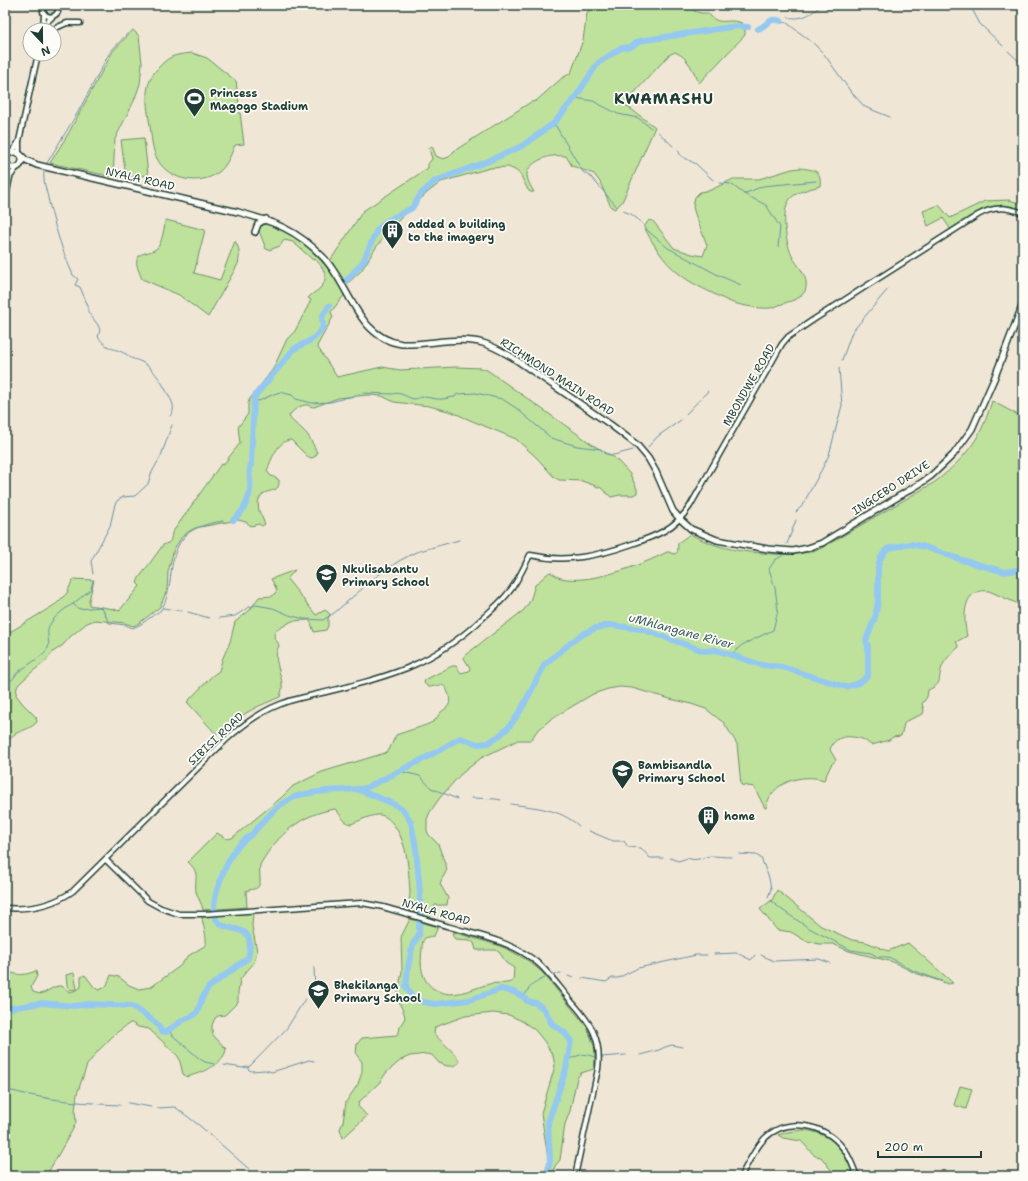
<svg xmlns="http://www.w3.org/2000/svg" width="1028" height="1181" viewBox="0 0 1028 1181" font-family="'Shantell Sans',sans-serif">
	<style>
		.green { fill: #bee29c; stroke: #6e9068 }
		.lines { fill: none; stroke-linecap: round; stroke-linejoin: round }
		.stream { stroke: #6590a5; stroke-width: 1 }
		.river { stroke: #94c8f1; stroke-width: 6 }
		.minor-casing { stroke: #1f3d34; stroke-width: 7 }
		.major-casing { stroke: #1f3d34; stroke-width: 8 }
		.minor { stroke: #fdfcf7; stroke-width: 4 }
		.major { stroke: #fdfcf7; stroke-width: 5 }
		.labels { text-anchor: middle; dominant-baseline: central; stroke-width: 3.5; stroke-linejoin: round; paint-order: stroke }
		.poi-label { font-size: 11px; font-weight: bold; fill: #1f3d34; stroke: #fdfcf7; text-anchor: start }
		.street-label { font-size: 11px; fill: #1f3d34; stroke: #fdfcf7 }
		.water-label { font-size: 12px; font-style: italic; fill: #3c6063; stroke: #fdfcf7 }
		.district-label { font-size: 15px; font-weight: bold; letter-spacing: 1px; fill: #1f3d34; stroke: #fdfcf7 }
	</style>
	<rect width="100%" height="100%" fill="#f0e6d5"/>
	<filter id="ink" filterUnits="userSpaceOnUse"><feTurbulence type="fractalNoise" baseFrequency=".025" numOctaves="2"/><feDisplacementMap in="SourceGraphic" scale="8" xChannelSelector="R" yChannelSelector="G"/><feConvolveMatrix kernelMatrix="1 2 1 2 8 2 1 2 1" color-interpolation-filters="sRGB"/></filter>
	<g filter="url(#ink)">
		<g class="green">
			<path d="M607,5h86l1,6 7,2h7c11,15 19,4 34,10l3,7v5l-46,48c-5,-11 -11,-26 -24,-31l-6,3 -45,49 31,23 -33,75 -7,7 -4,-2 -11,-25 -6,-8 -22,-8 -6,-10c-4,0 -9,-1 -13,0 -8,0 -27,9 -26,19 0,5 4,12 7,17h-4l-2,-2 -8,-16 -5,-4 -7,-3 -18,1 -49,14 -14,11 -30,29 -20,24 -16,25 -15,14 -16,-24 33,-50 65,-43v-4l4,-5 -3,-11 3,-2 4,10 7,3 6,-2 5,-6 77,-49 5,-1 26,-23 9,-5 12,-33 4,-27 3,-4z"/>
			<polygon points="133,30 139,36 142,63 140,84 134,101 115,139 113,177 50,163 68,134 113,51"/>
			<path d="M192,53l15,5 29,23 8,63 -9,1c-4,9 -7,19 -15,26 -16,14 -44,11 -58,-5 -10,-11 -10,-26 -12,-40 -3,-21 -8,-41 8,-58 12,-13 17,-13 34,-15z"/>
			<polygon points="144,138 148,175 126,178 121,140"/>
			<path d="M800,168c13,2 22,1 20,18 -10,3 -23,5 -30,13 -10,12 -4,46 3,59 6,9 17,21 12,33 -4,8 -15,10 -23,13 -4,1 -8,4 -12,4 -11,1 -34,-3 -44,-8 -5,-2 -9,-5 -14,-7 -12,-6 -23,-11 -34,-20 -15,-12 -25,-29 -34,-46l5,-7 4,1 21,27 18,6 11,2 4,-11 -12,-31 -2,-7 2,-10 5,-5 11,-2 22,-11h26l33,-10z"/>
			<path d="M1009,200l14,4v6c-33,-12 -46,3 -72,20l-8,-12 -15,8 -5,-15 16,-6 11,13 35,-17z"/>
			<path d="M166,220l39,10 -11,43 26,7 15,-39c5,8 5,14 3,23l-30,53 -29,-22 -37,-16c-4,-10 -11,-22 3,-26 4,-1 9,-2 12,-5 5,-4 7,-21 9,-28z"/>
			<path d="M264,223c37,10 62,40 81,71l-14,18 2,5 -16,29 20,31 45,-10 18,3 56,-3 25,1 6,2 106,75 22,13 15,16 7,15v4l-4,2h-13l-9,2 -10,-9 -19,-7 -23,-1 -5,-3 -17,-19 -21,-19 -46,-19 -18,-8 -23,-6 -35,-4 -12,-6 -14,-1 -30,3 -24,9c-2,0 -4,-1 -6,-2 -7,-1 -16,6 -19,11 3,7 10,9 14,14 7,6 10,15 14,22l-1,4 -4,2 -4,-1 -17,-17c-13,0 -20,20 -24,31l3,4 9,5c1,13 -9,9 -16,14 -3,2 -4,5 -5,9l1,8 6,13 -3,2 -3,-2 -8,2 -5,-4 -8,-2 -43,8 -7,4 -7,6 -7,11 -6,23 -1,18 -7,17 -22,17 -5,2 -8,-3 -30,-3 -8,3 -16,13 -8,9 -10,7 -8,10 -12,9 -14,13 -2,3 -1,8 7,9 13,13 1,5c-13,13 -25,5 -32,27v-114l51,-31 11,-11 6,-14 21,1 -5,20v5l25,4 5,2 21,-25 -3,-3 2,-5 24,-33c9,-4 7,-2 9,-12l49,-69 2,1 17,-22 -2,-16 10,-13v-10l1,-4 24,-31 14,-30 8,-8 16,-31 -3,-2c4,-5 9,-6 13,-11 9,-10 2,-20 -6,-28l-2,1 -20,-18 -9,-2 -4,6 -11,4 -3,-1 -8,-21z"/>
			<path d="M992,401l24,13 7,1v191l-34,-15c-27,-4 -26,27 -22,45l-11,6 3,5c-7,6 -14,12 -17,20 -5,13 2,16 -14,23l-1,7 -5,7 2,6 -1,4 -17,7 -2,3 -3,12 -8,1 -4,3 -17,5c-4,-1 -6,-5 -10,-6 -13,-4 -28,-4 -32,11l6,10 -5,5 -7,15c-22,-7 -54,2 -58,28h-1l-11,-21 -13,-2 -4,-41 -13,-21 -18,-14 -18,-6 -18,-4 -38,-11 -12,-1 -12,2 -15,5 -42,25 -15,13 -5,8h-13l-37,18 -21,17 -21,24 -9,13 -3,7v12l2,4 9,9 9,25c-1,5 -6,9 -7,15l8,14 -1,7h-12l-5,12 -22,-7c0,-6 2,-12 2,-18 -1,-15 -2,-36 -7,-49 -3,-10 -12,-26 -22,-28 -10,-1 -21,6 -30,9 -9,-2 -10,-10 -16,-15 -33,5 -57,25 -74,54 -4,7 2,17 -3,24 -3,3 -8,2 -12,4l1,16 -44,3c-1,-6 -5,-12 -7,-18 -2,-14 5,-18 -8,-30l29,-29 10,6 5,-1 50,-41 11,-11 29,-14 63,-19 4,-3 7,-15c10,-4 31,-9 38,-14 3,-2 4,-6 6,-8 5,-5 12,-6 9,-17 -4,-17 -11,-9 -21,-9l-4,-4 1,-3 27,-14h4l5,7 8,-2 1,-3 -6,-10v-2l60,-46 6,-9 5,-16 12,-11 3,-2c4,2 7,5 11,6 28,7 81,-13 106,-26h2l4,2c7,-1 4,-5 5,-11l12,-9c24,13 45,17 71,19 22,2 37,3 59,-4l115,-67c18,-14 37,-32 47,-54 4,-8 7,-18 10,-27z"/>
			<path d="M295,570l-8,9 29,36 9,-5 5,4 -2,5v7l-2,4 -12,2 -3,-9 -2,-3 -17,1 -17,10c-3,10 3,8 4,15 -7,11 2,26 3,38 1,4 -1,9 -2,13l-21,9 -13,7 -13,11 -17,10 -29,-32 25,-26 7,-5 3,-11 8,-18 5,-20 15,-12 9,-13 14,-1 4,-6 -6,-11z"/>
			<polygon points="777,890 821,926 852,940 866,942 888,951 908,943 953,983 949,984 915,973 893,962 849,951 833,944 819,944 804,940 791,932 777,930 760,909 772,900"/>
			<path d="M247,913l6,1 -1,12 5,25 -3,12 -9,10 -5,7 -2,13v9l-13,13 -7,1 -3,2 -3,7v5l1,5 13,14c-2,16 -26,24 -39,28l-4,-3 -4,-16 -2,-3 -28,-26 -11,-2 -6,-4h-2l-14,10 -18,18 -11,14 -10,29 -2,17 1,11 -3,7 -27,47h-41v-181l2,-3 -2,-5v-11l7,-3c9,3 16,1 24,-2l1,5 -6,11 2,5 7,2c6,-1 12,-7 18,-8 12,-1 5,13 23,1v-10l4,-2 10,13 4,2 7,-3 5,-12 8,2 10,8 10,4 12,-2 29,-21 8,-10 18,-11c1,-10 -3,-18 -4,-28z"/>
			<path d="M410,919l28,8 -4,9c-3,0 -6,1 -9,2 -3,3 -3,8 -3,12 -3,19 1,38 22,43 13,4 33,-6 45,-9 8,-2 16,1 24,-3l1,-13 -8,-5 -6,-10 -4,-3h-20l-2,-7 -4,-3 -15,-1 -3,-4 1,-3 44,13 12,5 18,10 15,12 45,55 7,19 1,9 -1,14 -13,4 -4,5 -7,33 -5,13 -5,36 -5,6 -3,10h-7l3,-17 -7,-46 14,-47 -2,-10 -9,-15 -9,-11 -13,-9 -13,-6 -16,-2 -28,3 -30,11 -1,6c5,8 26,22 25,30l-6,3h-6l-8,-3 -7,-8 -6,-1 -16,2 -9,4 -15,13 -6,9 -21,20 -1,4 9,10 -24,22 -3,-9 3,-7 3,-20 12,-18 4,-12v-10l-6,-8 1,-10 5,-6 35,-3 2,-3 1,-6 5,-8 -1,-5 -7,-15 5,-27 -1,-34z"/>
			<polygon points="74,973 77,989 69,990 67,985 66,975"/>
			<polygon points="960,1086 972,1089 966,1109 954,1105"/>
			<path d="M803,1130c30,3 40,20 51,46h-21l-2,-6 -10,-13 -6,-1 -14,-15 -18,-3 -5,-3 10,-3z"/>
		</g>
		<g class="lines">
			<g class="stream">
				<polyline points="825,5 826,7 826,9 828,9 832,5"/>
				<path d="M968,5c5,3 10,3 15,0"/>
				<polyline points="971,7 980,24 1003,46"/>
				<path d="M788,17c14,4 24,-4 34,-12"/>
				<polyline points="781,21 787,23 812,42 824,54 851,92 865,107 890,117"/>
				<polyline points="1008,51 1023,65"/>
				<polyline points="575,98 593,101 618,114 638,118 651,128"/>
				<polyline points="554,123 583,172 591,177 617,207"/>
				<polyline points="658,132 673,146"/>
				<polyline points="678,150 681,156 696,164 713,180"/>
				<polyline points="47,163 78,112 110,52 128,33"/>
				<path d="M44,171c-1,11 2,17 4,27 6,27 14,52 25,77l5,4 -3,6 5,2 8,19v6l10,13 2,5 -2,7c11,14 15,10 28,17 3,2 3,3 5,4 5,2 10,3 14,6 11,8 18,20 24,32 4,7 7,14 1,20"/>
				<polyline points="719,183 731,184 744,194 766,205 780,227 778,247"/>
				<polyline points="744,194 763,186 816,181"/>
				<polyline points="623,211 631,214 640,221 648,231 668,248 718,275 741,285"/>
				<polyline points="842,360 852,332 888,289"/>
				<path d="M254,400l5,1 15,-7 6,-2 12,3 4,4 16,4 19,-1 32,-9 30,1c7,-3 14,4 21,5 3,0 6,-2 9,-2 7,0 13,3 19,2 5,0 8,-2 13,-2l2,-3 19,-1 26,6 14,9 35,30 26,8 24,3 5,5 8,1 19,-5"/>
				<polyline points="686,414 708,391"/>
				<polyline points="648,447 658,436 681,420"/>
				<polyline points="796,512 802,506 822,469 829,455 842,405 839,368"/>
				<polyline points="787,544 796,520"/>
				<polyline points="93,574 91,561 110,526 115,504 118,500 123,497 135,496 148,484 151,474 161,456 172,425"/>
				<polyline points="73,604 91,589 93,581"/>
				<polyline points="163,608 182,611"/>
				<polyline points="188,612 209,618"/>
				<polyline points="219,618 235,616 249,607 256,605 273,608 289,615 304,619 323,620 334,613 378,575 399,561 416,552 459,540"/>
				<polyline points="727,654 731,655 742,645 773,630 778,610 775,588 769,569 775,560 785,554"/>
				<path d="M5,689c3,-7 9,-10 12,-16 6,-5 28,-18 31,-25 2,-6 -1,-13 0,-19 2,-9 16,-20 23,-24l2,-1 6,5 21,-2 3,3 6,13 17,2 6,3c8,-2 13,-7 19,-11 3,-3 7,-4 10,-7 5,-7 8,-21 9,-29 4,-40 13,-54 53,-60"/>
				<polyline points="399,771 420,776 431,788 457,799"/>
				<polyline points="471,798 496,799 501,800"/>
				<path d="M511,804c25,4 48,4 68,22"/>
				<polyline points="589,831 613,841 624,841 628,847 641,848 650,858 663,858"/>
				<polyline points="739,854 756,855 761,858 769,878 771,889 768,897"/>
				<path d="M670,858l8,3 10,-3c7,4 15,-1 23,-2 6,0 13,1 20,1"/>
				<polyline points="771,901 782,910 809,928 851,950 871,953 878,957 889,957 912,970 944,982"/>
				<polyline points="714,954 737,953 751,960 755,955"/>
				<polyline points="761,955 774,961 819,959 830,963"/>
				<polyline points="314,967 315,990"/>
				<polyline points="554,974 561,973"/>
				<polyline points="568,976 573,978"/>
				<polyline points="582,978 606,982 612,978 618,978 638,968 696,955 707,955"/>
				<path d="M524,997c4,-10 11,-15 21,-19"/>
				<polyline points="169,1030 171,1034 200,1059 205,1062 214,1064"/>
				<polyline points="640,1055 659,1050 665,1047 672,1045 682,1047"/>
				<polyline points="602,1057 626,1055"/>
				<path d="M569,1059c14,-4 10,-7 26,-2"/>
				<polyline points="224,1065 243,1068 250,1066 287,1028 305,999"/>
				<polyline points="248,1067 248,1069 251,1071 265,1070 272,1072 309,1060 314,1061"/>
				<path d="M5,1088l3,2c28,7 57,12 86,13"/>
				<polyline points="128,1103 151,1107"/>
				<polyline points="99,1104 120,1105"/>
				<polyline points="157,1108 175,1107 200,1126 249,1169"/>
			</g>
			<g class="river">
				<path d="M758,29c9,-3 12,-13 23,-8"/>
				<polyline points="346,281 363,262 377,230 385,222 412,208 421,194 435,181 486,162 522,146 554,123 575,98 598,63 621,48 631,47 639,41 737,26 748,27"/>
				<path d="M233,520c12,-9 19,-25 17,-40 -1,-7 -1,-10 1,-16l3,-64 1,-4 39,-47 19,-10 10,-11 -1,-11 7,-11"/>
				<polyline points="359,790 392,803 403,810 411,822 416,848 420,893 419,935 413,944 408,967 406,987 413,998 423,1002 435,1004 469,1000 501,989 514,992 524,997 527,1001 536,1003 544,1009 552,1024 564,1032 571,1041 566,1069 548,1123 550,1160 547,1176"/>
				<path d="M5,1009l37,-6 32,3 15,-2 43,2 19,13 7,6 3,6 5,1 17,-12 10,-4 5,-5 4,-13 6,-10 40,-30c10,-43 -26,-19 -33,-42 -5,-18 11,-52 20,-66 5,-7 12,-12 18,-17 14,-15 23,-29 44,-37 9,-3 35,-6 45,-6 9,-1 16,0 24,-2l65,-33 29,-17 18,6 10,-1 11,-7 10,-9 12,-17 24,-46 33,-27 15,-8 16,-4 32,4 63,22 12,-1 46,15 20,2 64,20 13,-4 9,-7v-30l-2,-6 9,-22 3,-17v-34l2,-8 6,-9 3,-2 22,-4 14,3 37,13 43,12 18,-3"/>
			</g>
			<defs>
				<g id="minor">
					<path d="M44,5l-1,7c4,6 11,6 15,0l-1,-7"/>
					<polyline points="43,30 44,14"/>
					<polyline points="44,30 48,21 52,17"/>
					<polyline points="51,30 67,23 80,23"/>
					<polyline points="19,143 19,154"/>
					<polyline points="11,153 15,148 19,141 38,54"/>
					<polyline points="8,166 10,177"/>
					<polyline points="5,201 10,177 17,167"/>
					<path d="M106,860l42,41 13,7 18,6h25l141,-10 17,-1 21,4c22,6 44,13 67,20 31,9 64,15 89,37 12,11 22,25 32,37 19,21 31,37 27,68l-23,107"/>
					<path d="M5,908c25,2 47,-2 68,-17l153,-151c19,-17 38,-31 63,-39 39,-10 80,-18 118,-33 29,-12 55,-30 78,-52 11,-10 22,-19 29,-31 6,-9 11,-20 16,-30 36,8 68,1 102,-11 24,-8 43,-15 58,-38l79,-139 13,-23 6,-7 25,-17 165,-105c16,-9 28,-8 45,-2"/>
					<path d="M741,1176c7,-13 13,-26 23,-37 23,-23 61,-15 79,9 7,8 10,19 14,28"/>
				</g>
				<g id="major">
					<circle cx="14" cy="160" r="8"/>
					<path d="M21,155l5,5 11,5 201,47c36,10 58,17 85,45 27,28 34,81 79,87 27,1 56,-8 81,-1 10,3 20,9 29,14l99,68 26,20 11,13 8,14 17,39 7,8 11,10 26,11 51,9 25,2 15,-3 14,-5 99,-60 10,-7 22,-21 19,-26 22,-50 29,-75"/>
					<polyline points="255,232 258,224 266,219"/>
				</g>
			</defs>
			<use href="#minor" class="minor-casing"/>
			<use href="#major" class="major-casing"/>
			<use href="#minor" class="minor"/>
			<use href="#major" class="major"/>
		</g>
	</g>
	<defs>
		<symbol id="stadium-pin" viewBox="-11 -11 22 30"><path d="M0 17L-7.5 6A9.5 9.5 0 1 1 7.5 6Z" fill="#1f3d34" stroke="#fdfcf7"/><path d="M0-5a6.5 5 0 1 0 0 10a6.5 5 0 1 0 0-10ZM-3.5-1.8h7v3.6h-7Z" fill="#fff"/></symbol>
		<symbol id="building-pin" viewBox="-11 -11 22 30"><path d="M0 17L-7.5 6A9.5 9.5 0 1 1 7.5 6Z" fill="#1f3d34" stroke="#fdfcf7"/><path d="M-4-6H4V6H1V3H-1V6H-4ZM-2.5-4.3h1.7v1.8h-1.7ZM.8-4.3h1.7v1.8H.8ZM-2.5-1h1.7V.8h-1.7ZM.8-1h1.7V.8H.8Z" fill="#fff"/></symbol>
		<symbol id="school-pin" viewBox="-11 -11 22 30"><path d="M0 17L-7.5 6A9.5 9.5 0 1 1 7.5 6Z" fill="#1f3d34" stroke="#fdfcf7"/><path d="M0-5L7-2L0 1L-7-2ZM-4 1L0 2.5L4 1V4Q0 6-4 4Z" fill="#fff"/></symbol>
	</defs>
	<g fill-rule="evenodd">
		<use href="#stadium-pin" x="182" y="86" width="25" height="34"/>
		<use href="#building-pin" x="380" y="218" width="25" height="34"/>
		<use href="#school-pin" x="314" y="562" width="25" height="34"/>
		<use href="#school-pin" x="610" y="758" width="25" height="34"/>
		<use href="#building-pin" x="696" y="804" width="25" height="34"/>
		<use href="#school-pin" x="306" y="978" width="25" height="34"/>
	</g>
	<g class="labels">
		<g class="poi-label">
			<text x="210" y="93">Princess<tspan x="210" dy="13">Magogo Stadium</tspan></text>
			<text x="408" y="224">added a building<tspan x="408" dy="13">to the imagery</tspan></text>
			<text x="342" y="569">Nkulisabantu<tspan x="342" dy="13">Primary School</tspan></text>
			<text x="638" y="765">Bambisandla<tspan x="638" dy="13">Primary School</tspan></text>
			<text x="724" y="816">home</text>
			<text x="334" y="985">Bhekilanga<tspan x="334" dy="13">Primary School</tspan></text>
		</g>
		<g class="street-label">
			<text transform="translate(140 179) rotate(13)">NYALA ROAD</text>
			<text transform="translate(557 377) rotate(33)">RICHMOND MAIN ROAD</text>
			<text transform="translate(749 385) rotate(-60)">MBONDWE ROAD</text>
			<text transform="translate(891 488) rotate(-33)">INGCEBO DRIVE</text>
			<text transform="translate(216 739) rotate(-43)">SIBISI ROAD</text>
			<text transform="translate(436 912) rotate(16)">NYALA ROAD</text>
		</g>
		<g class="water-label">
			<text transform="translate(681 631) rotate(15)">uMhlangane River</text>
		</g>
		<g class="district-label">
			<text x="664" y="99">KWAMASHU</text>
		</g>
	</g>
	<rect width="1028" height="1181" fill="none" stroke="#fdfcf7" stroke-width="20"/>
	<rect x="10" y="10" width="1008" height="1161" fill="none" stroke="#1f3d34" stroke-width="1.5" filter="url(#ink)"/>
	<g transform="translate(42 42) rotate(158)"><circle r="19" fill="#fdfcf7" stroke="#a4b0a9"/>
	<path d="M0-3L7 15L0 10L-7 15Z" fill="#1f3d34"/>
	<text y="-6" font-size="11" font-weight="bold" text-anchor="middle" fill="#1f3d34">N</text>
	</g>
	<path d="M878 1151v6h103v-6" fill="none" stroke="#1f3d34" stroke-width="2"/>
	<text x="884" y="1151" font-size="12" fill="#1f3d34" stroke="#fdfcf7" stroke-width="3" paint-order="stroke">200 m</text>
</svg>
